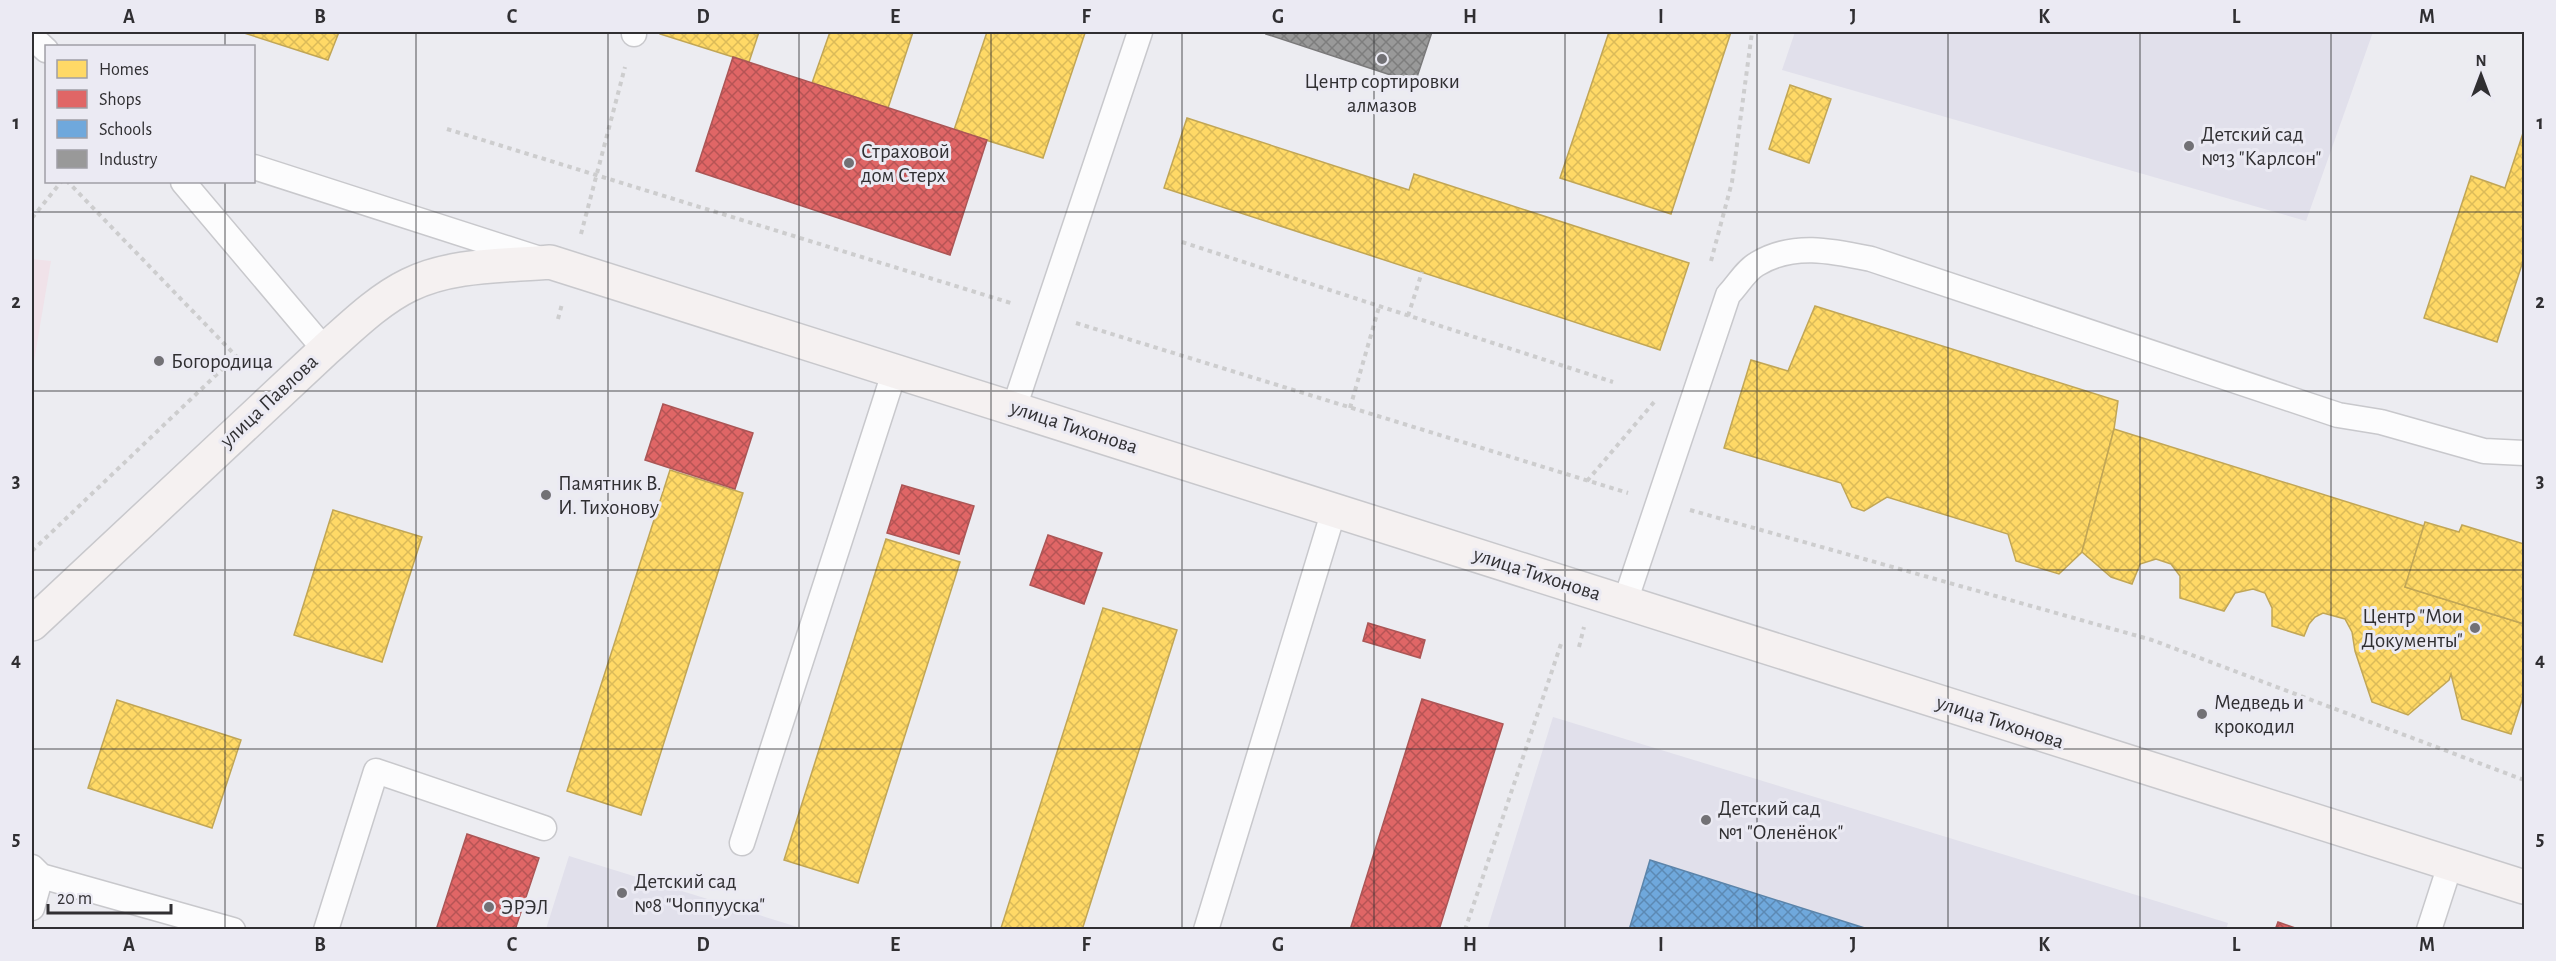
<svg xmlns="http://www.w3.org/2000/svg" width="2556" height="961" viewBox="0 0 2556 961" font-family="'Alegreya Sans',sans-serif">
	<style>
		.built { fill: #e1e0eb }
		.medical { fill: #f0e2e9 }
		.homes { fill: url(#homes-cross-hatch); stroke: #c1a656; stroke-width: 1.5 }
		.shops { fill: url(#shops-cross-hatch); stroke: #ab5656; stroke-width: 1.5 }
		.schools { fill: url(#schools-cross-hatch); stroke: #5c84a9; stroke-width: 1.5 }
		.industry { fill: url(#industry-cross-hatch); stroke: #7a797a; stroke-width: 1.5 }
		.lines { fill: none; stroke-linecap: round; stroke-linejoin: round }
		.service-casing { stroke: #c8c8cc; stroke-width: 27 }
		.secondary-casing { stroke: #c8c8cc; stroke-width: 36 }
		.path { stroke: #cdcdce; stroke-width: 4; stroke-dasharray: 4.5 4.5; stroke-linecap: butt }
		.service { stroke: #fcfcfd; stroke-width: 24 }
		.secondary { stroke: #f5f1f1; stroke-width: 33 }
		.grid { fill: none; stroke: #302f32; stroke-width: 1.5; stroke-opacity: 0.55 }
		.poi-dot { fill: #727175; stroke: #ebeaf3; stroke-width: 2 }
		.labels { text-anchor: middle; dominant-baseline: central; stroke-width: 6; stroke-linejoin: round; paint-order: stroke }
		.poi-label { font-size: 21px; fill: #302f32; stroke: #ebeaf3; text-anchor: start }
		.street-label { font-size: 21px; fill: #302f32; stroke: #ebeaf3 }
		.neatline { fill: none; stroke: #302f32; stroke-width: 2 }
		.grid-label { font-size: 20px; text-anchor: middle; font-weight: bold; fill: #302f32 }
	</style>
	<defs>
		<pattern id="homes-cross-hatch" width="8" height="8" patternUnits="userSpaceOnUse" patternTransform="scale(1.5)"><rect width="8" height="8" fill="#ffd966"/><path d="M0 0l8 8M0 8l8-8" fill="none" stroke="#dbbb59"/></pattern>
		<pattern id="shops-cross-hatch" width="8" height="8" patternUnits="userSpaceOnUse" patternTransform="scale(1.5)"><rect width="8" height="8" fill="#e06666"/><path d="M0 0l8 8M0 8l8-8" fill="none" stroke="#b65455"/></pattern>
		<pattern id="schools-cross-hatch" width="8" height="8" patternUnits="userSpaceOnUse" patternTransform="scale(1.5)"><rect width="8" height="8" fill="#6fa8dc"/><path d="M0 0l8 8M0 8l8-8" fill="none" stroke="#5c89b3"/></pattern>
		<pattern id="industry-cross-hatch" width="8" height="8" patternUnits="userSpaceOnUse" patternTransform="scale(1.5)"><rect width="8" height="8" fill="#999"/><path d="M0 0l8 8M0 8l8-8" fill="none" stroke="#7d7d7d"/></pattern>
	</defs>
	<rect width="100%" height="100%" fill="#ececf1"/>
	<g class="built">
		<polygon points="1795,32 2373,32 2306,221 1782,70"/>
		<polygon points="1553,717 2228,923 2226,930 1487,930"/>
		<polygon points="569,856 804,929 546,929"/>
	</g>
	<polygon class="medical" points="32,259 51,261 32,373"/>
	<g class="homes">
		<polygon points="241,32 339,32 328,60"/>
		<polygon points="660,32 759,32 749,62 660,34"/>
		<polygon points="830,32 913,32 888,108 812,83"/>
		<polygon points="987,32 1085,33 1043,158 954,130"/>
		<polygon points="1609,32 1731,32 1671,214 1560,178"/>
		<polygon points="1790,85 1831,99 1809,163 1769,149"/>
		<polygon points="1187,118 1409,190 1414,174 1689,263 1660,350 1164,188"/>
		<polygon points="2524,130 2524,258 2497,342 2424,318 2471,176 2505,188"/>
		<polygon points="1815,306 2118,401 2114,429 2082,552 2059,574 2016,561 2008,534 1887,497 1864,511 1852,507 1841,483 1724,448 1751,360 1788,371"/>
		<polygon points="2114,429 2424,526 2405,587 2524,624 2524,694 2511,734 2462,719 2451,674 2449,680 2408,715 2372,702 2355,651 2352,632 2345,619 2323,613 2315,617 2309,624 2304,636 2272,626 2272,608 2265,593 2253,589 2235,593 2224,611 2180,598 2180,576 2171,564 2156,559 2140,564 2132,584 2111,577 2082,552"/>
		<polygon points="670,470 743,493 641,815 567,791"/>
		<polygon points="333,510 422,537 382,662 294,635"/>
		<polygon points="2425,522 2459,532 2462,525 2524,544 2524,624 2405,587"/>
		<polygon points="886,539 960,562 858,883 784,860"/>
		<polygon points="1103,608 1177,630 1082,930 1005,930 1001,928"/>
		<polygon points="117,700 241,740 212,828 88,788"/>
	</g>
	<g class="shops">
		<polygon points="733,57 987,140 950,255 696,171"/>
		<polygon points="663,404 753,433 735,489 645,460"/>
		<polygon points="902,485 974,506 959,554 887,533"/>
		<polygon points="1048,535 1102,553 1084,604 1030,585"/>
		<polygon points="1368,623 1425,640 1420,658 1363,641"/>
		<polygon points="1422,699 1503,724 1439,930 1350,930"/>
		<polygon points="467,834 539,858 515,930 436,930"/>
		<polygon points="2278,922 2301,930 2275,930"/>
	</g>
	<polygon class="schools" points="1650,860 1871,930 1629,930"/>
	<polygon class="industry" points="1267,32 1432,32 1415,83 1266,34"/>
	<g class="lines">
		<defs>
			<g id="service">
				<polyline points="634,34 634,32"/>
				<polyline points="32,37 46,50"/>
				<polyline points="254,167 537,258"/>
				<polyline points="183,182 325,350"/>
				<polyline points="1014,408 1140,32"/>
				<path d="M1625,602l103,-307c9,-9 18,-25 29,-31 36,-22 76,-13 114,-5l467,156 43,7 103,29 40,2"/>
				<polyline points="742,843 895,370"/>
				<polyline points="32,867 41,876 233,930"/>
				<polyline points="32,908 41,876"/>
				<polyline points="326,930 376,771 544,828"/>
				<polyline points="1206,930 1334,510"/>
				<polyline points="2429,930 2450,865"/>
			</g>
			<path id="secondary" d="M32,624l293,-274c26,-23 53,-50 84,-65 42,-21 96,-19 141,-23l1974,625"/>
		</defs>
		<use href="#service" class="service-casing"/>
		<use href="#secondary" class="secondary-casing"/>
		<g class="path">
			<polyline points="447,129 1014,304"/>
			<polyline points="32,218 61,182"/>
			<polyline points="581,234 625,67"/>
			<polyline points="1182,242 1613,382"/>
			<polyline points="1711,261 1732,182 1752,32"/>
			<polyline points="1408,316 1422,272"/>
			<polyline points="558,319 562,304"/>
			<polyline points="1076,323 1628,493"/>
			<polyline points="1350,408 1379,307"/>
			<polyline points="1587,481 1655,401"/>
			<polyline points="1690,510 2152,640 2524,780"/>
			<polyline points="32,551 236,356 68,182"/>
			<polyline points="1579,647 1584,627"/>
			<polyline points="1465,930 1562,641"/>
		</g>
		<use href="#service" class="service"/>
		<use href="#secondary" class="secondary"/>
	</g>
	<path class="grid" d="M225,32v14M416,32v898M608,32v898M799,32v898M991,32v898M1182,32v898M1374,32v898M1565,32v898M1757,32v898M1948,32v898M2140,32v898M2331,32v898M225,182v748M32,212h2492M32,391h2492M32,570h2492M32,749h2492"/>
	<g class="poi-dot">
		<circle cx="1382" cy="59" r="6"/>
		<circle cx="2189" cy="146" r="6"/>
		<circle cx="849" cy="163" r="6"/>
		<circle cx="159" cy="361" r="6"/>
		<circle cx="546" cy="495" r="6"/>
		<circle cx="2475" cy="628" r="6"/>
		<circle cx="2202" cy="714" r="6"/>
		<circle cx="1706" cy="820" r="6"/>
		<circle cx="622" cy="893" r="6"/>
		<circle cx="489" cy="907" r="6"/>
	</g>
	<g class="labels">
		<g class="poi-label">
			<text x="1382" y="81" text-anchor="middle">Центр сортировки<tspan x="1382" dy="24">алмазов</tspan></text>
			<text x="2201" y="134">Детский сад<tspan x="2201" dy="24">№13 "Карлсон"</tspan></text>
			<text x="861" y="151">Страховой<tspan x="861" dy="24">дом Стерх</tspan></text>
			<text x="171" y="361">Богородица</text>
			<text x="558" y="483">Памятник В.<tspan x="558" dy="24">И. Тихонову</tspan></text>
			<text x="2463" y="616" text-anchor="end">Центр "Мои<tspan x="2463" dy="24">Документы"</tspan></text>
			<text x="2214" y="702">Медведь и<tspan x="2214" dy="24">крокодил</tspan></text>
			<text x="1718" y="808">Детский сад<tspan x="1718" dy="24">№1 "Оленёнок"</tspan></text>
			<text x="634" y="881">Детский сад<tspan x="634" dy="24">№8 "Чоппууска"</tspan></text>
			<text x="501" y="907">ЭРЭЛ</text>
		</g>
		<g class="street-label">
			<text transform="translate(269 401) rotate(-43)">улица Павлова</text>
			<text transform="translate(1074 427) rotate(18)">улица Тихонова</text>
			<text transform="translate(1537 574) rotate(18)">улица Тихонова</text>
			<text transform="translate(2000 722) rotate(18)">улица Тихонова</text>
		</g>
	</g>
	<rect width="2556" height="961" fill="none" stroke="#ebeaf3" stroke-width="66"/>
	<rect x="45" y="45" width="210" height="138" fill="#ebeaf3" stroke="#a09fa6" stroke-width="1.5"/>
	<rect x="57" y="60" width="30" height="18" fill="#ffd966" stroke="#a09fa6" stroke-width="1.5"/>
	<text x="99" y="75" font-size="18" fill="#302f32">Homes</text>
	<rect x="57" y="90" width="30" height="18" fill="#e06666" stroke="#a09fa6" stroke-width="1.5"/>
	<text x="99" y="105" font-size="18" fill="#302f32">Shops</text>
	<rect x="57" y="120" width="30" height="18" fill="#6fa8dc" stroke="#a09fa6" stroke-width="1.5"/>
	<text x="99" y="135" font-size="18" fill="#302f32">Schools</text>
	<rect x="57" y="150" width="30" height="18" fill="#999999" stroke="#a09fa6" stroke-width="1.5"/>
	<text x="99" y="165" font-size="18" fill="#302f32">Industry</text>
	<g transform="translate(2481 75)" stroke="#ebeaf3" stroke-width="4.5" paint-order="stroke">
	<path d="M0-4.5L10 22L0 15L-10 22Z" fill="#302f32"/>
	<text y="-9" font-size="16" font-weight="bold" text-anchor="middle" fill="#302f32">N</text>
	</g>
	<path d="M48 904v9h123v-9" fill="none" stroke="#302f32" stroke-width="3"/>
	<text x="57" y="904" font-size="18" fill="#302f32" stroke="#ebeaf3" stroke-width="4.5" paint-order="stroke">20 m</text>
	<rect x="33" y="33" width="2490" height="895" class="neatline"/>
	<g class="grid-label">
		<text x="129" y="23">A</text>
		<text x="320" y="23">B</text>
		<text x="512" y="23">C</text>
		<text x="703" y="23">D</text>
		<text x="895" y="23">E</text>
		<text x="1086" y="23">F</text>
		<text x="1278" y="23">G</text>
		<text x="1470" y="23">H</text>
		<text x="1661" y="23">I</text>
		<text x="1853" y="23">J</text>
		<text x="2044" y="23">K</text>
		<text x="2236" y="23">L</text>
		<text x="2427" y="23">M</text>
		<text x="16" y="129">1</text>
		<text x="2540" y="129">1</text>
		<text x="16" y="308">2</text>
		<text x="2540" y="308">2</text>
		<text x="16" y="487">3</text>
		<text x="2540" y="487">3</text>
		<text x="16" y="666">4</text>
		<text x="2540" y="666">4</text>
		<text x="16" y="845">5</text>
		<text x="2540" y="845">5</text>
		<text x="129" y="951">A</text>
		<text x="320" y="951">B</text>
		<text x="512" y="951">C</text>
		<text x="703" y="951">D</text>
		<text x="895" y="951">E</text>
		<text x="1086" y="951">F</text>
		<text x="1278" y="951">G</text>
		<text x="1470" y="951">H</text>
		<text x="1661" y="951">I</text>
		<text x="1853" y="951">J</text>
		<text x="2044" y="951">K</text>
		<text x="2236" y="951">L</text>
		<text x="2427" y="951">M</text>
	</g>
</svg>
